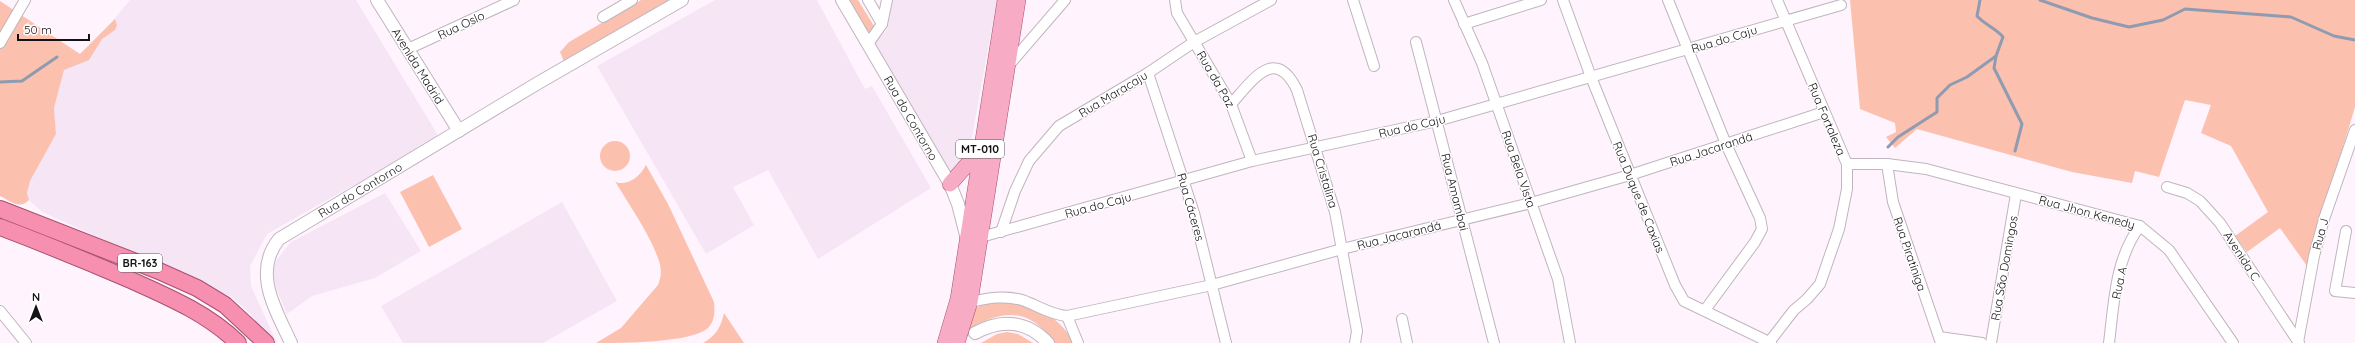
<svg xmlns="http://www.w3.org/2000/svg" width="2355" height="343" viewBox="0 0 2355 343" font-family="Quicksand,sans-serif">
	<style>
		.built { fill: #f5e5f5 }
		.green { fill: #fcc0af }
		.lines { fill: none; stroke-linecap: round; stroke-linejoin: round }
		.stream { stroke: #8e9bb0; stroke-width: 3 }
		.minor-casing { stroke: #bfb5be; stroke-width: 12 }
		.tertiary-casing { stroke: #bfb5be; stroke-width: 14 }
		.primary-casing { stroke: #a6516d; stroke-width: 16 }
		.trunk-casing { stroke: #a6516d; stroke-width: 18 }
		.minor { stroke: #fff; stroke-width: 10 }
		.tertiary { stroke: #fff; stroke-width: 12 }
		.primary { stroke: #f8abc4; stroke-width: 15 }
		.trunk { stroke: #f68fb0; stroke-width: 16 }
		.labels { text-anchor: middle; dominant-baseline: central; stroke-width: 3; stroke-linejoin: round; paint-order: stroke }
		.shield { fill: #fff; stroke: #5b595b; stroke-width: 1 }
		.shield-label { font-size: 11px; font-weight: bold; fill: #151215 }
		.street-label { font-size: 12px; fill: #151215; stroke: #fff }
	</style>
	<rect width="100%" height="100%" fill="#fff4fe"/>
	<g class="built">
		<polygon points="130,0 356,0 439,137 267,234 250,266 251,286 277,343 271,343 251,315 232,297 42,212 29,200 27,193 30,181 56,134 54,108 64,70 85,54"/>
		<polygon points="715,0 817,0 865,89 872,86 931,188 818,259 768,170 733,187 754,225 706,254 597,66"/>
		<polygon points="893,0 997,0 969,153 951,174 873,43 887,30"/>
		<polygon points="385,193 421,251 375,278 312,296 287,314 276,288 273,272 276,261 291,242"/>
		<polygon points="562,202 617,301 543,343 403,343 381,306"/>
	</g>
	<g class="green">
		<polygon points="641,0 675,0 565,64 560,52 569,42"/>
		<polygon points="845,0 858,0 874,26 871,39"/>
		<polygon points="1850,0 2355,0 2355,107 2307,266 2280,228 2247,252 2235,236 2268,212 2231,146 2201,133 2211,105 2185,100 2159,177 2135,171 2132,183 2072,172 1917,129 1895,148 1886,137 1896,132 1895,123 1860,109"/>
		<path d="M0,1l80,53 35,-35 2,6 -2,5 -13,9 -13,21 -25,10 -10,38 2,26 -26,47 -3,12 2,7c-9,10 -19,1 -29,-4z"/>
		<circle cx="615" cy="156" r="15"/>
		<path d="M646,165l22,39 46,98c1,9 1,19 -6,26 -17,15 -86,15 -112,15l25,-15 37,-43c3,-7 4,-15 1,-24 -9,-27 -30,-56 -44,-80l3,2c13,1 22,-7 28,-18z"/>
		<polygon points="433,175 462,229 429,247 400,192"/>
		<path d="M987,301c11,1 26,-1 37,2 22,7 39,20 50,40h-19c-26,-36 -52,-34 -88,-13l5,-19z"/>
		<path d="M724,313l20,30h-41c13,-7 18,-16 21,-30z"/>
		<polygon points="1007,332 1018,334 1033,343 981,343 997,334"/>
	</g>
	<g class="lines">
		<g class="stream">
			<polyline points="2040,0 2092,18 2129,27 2163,20 2185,9 2291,17 2334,36 2355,40"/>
			<polyline points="1996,56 1994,68 2022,124 2015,151"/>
			<polyline points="0,82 22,81 57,57"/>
			<path d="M1888,147l10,-10 39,-25v-14l13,-13 17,-8 29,-21 7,-19c-7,-9 -18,-12 -26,-21l3,-16"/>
		</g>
		<defs>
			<g id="minor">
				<polyline points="868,0 882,24"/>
				<polyline points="1175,0 1177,13 1231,104 1252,161"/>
				<polyline points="1353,0 1374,66"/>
				<polyline points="1454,0 1482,63 1558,279 1570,343"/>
				<polyline points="1563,0 1591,77 1675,285 1684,301 1771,343"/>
				<polyline points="1668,0 1726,144 1760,218 1762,229 1755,242 1705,310"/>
				<polyline points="603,17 632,0"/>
				<polyline points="1464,24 1541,0"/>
				<polyline points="1416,42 1494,343"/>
				<polyline points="0,43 25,0"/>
				<polyline points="868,44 882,24 887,0"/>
				<polyline points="408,49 514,0"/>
				<polyline points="1009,65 1065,0"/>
				<polyline points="1148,73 1194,213 1226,343"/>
				<path d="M1231,104c22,-24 44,-59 66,-14l38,122 19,103 3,16 -2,12"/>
				<polyline points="1847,164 1887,164 1926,169 2140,226 2169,250 2233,343"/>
				<polyline points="1887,164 1893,202 1941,343"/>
				<polyline points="2167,187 2187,193 2200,201 2220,223 2299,343"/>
				<polyline points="2346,231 2335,291 2355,293"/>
				<polyline points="1001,232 1015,191 1029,161 1059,126 1148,73 1194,42 1271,0"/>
				<polyline points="981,237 1252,161 1437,121 1841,5"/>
				<path d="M970,302c18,-4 34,-7 52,-2 15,5 29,15 45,16l145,-31 130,-36 189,-46 99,-28 194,-63"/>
				<polyline points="0,311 26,343"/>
				<polyline points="1067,316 1078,343"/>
				<polyline points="1402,319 1407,343"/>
				<polyline points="1939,337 1982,343"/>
				<polyline points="1770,341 1794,310 1807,299 1820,284 1839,229 1847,189 1847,164 1777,0"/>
				<polyline points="2298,342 2314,256 2324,219 2355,130"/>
				<polyline points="1991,343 2016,194"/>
				<path d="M2109,343c5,-40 6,-84 31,-117"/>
			</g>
			<g id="tertiary">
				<polyline points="377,0 459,131"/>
				<polyline points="842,0 950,184 958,204 966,235"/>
				<path d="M975,333c26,-14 52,-13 73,10"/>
				<path d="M291,343c-15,-33 -39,-70 -12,-104l259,-156 144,-83"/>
			</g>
			<g id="primary">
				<polyline points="950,184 980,150"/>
				<polyline points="945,343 958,299 1005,0"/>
				<polyline points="957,343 970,302 1018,0"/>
			</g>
			<g id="trunk">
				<polyline points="0,209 159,271 197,288 225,305 266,343"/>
				<path d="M0,227c45,17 89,35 133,54 38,17 75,33 105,62"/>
			</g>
		</defs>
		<use href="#minor" class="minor-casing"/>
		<use href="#tertiary" class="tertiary-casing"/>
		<use href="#primary" class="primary-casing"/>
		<use href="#trunk" class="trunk-casing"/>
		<use href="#minor" class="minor"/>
		<use href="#tertiary" class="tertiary"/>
		<use href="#primary" class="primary"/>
		<use href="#trunk" class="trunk"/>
	</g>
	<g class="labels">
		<g class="shield">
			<rect x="956" y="140" width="48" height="18" rx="3"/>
			<rect x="118" y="254" width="44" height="18" rx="3"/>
		</g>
		<g class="shield-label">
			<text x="980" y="149">MT-010</text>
			<text x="140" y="263">BR-163</text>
		</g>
		<g class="street-label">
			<text transform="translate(461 25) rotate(-25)">Rua Oslo</text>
			<text transform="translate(1724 39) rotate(-17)">Rua do Caju</text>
			<text transform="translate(418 66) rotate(58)">Avenida Madrid</text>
			<text transform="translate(1216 79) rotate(60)">Rua da Paz</text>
			<text transform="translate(1113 94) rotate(-31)">Rua Maracaju</text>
			<text transform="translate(911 118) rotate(60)">Rua do Contorno</text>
			<text transform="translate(1827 119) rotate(67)">Rua Fortaleza</text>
			<text transform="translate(1412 126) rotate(-13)">Rua do Caju</text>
			<text transform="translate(1711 149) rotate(-18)">Rua Jacarandá</text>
			<text transform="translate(1519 169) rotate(71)">Rua Bela Vista</text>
			<text transform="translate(1323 171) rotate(73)">Rua Cristalina</text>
			<text transform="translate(360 190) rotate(-31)">Rua do Contorno</text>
			<text transform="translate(1455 192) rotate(76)">Rua Amambai</text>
			<text transform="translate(1639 197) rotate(68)">Rua Duque de Caxias</text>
			<text transform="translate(1098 205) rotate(-15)">Rua do Caju</text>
			<text transform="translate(1191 207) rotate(74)">Rua Cáceres</text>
			<text transform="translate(2087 212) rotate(15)">Rua Jhon Kenedy</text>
			<text transform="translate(2320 234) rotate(-75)">Rua J</text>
			<text transform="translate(1399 235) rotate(-14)">Rua Jacarandá</text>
			<text transform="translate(1910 254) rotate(71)">Rua Piratiniga</text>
			<text transform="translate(2242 256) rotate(57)">Avenida C</text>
			<text transform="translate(2004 268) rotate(-80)">Rua São Domingos</text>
			<text transform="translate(2119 283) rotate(-78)">Rua A</text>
		</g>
	</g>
	<g transform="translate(36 307)" stroke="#ffffff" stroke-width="3" paint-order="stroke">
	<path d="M0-3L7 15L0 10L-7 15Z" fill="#151215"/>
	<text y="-6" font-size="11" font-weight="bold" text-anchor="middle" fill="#151215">N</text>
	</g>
	<path d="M18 34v6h71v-6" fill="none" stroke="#151215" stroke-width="2"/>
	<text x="24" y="34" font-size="12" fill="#151215" stroke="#ffffff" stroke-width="3" paint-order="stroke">50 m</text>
</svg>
